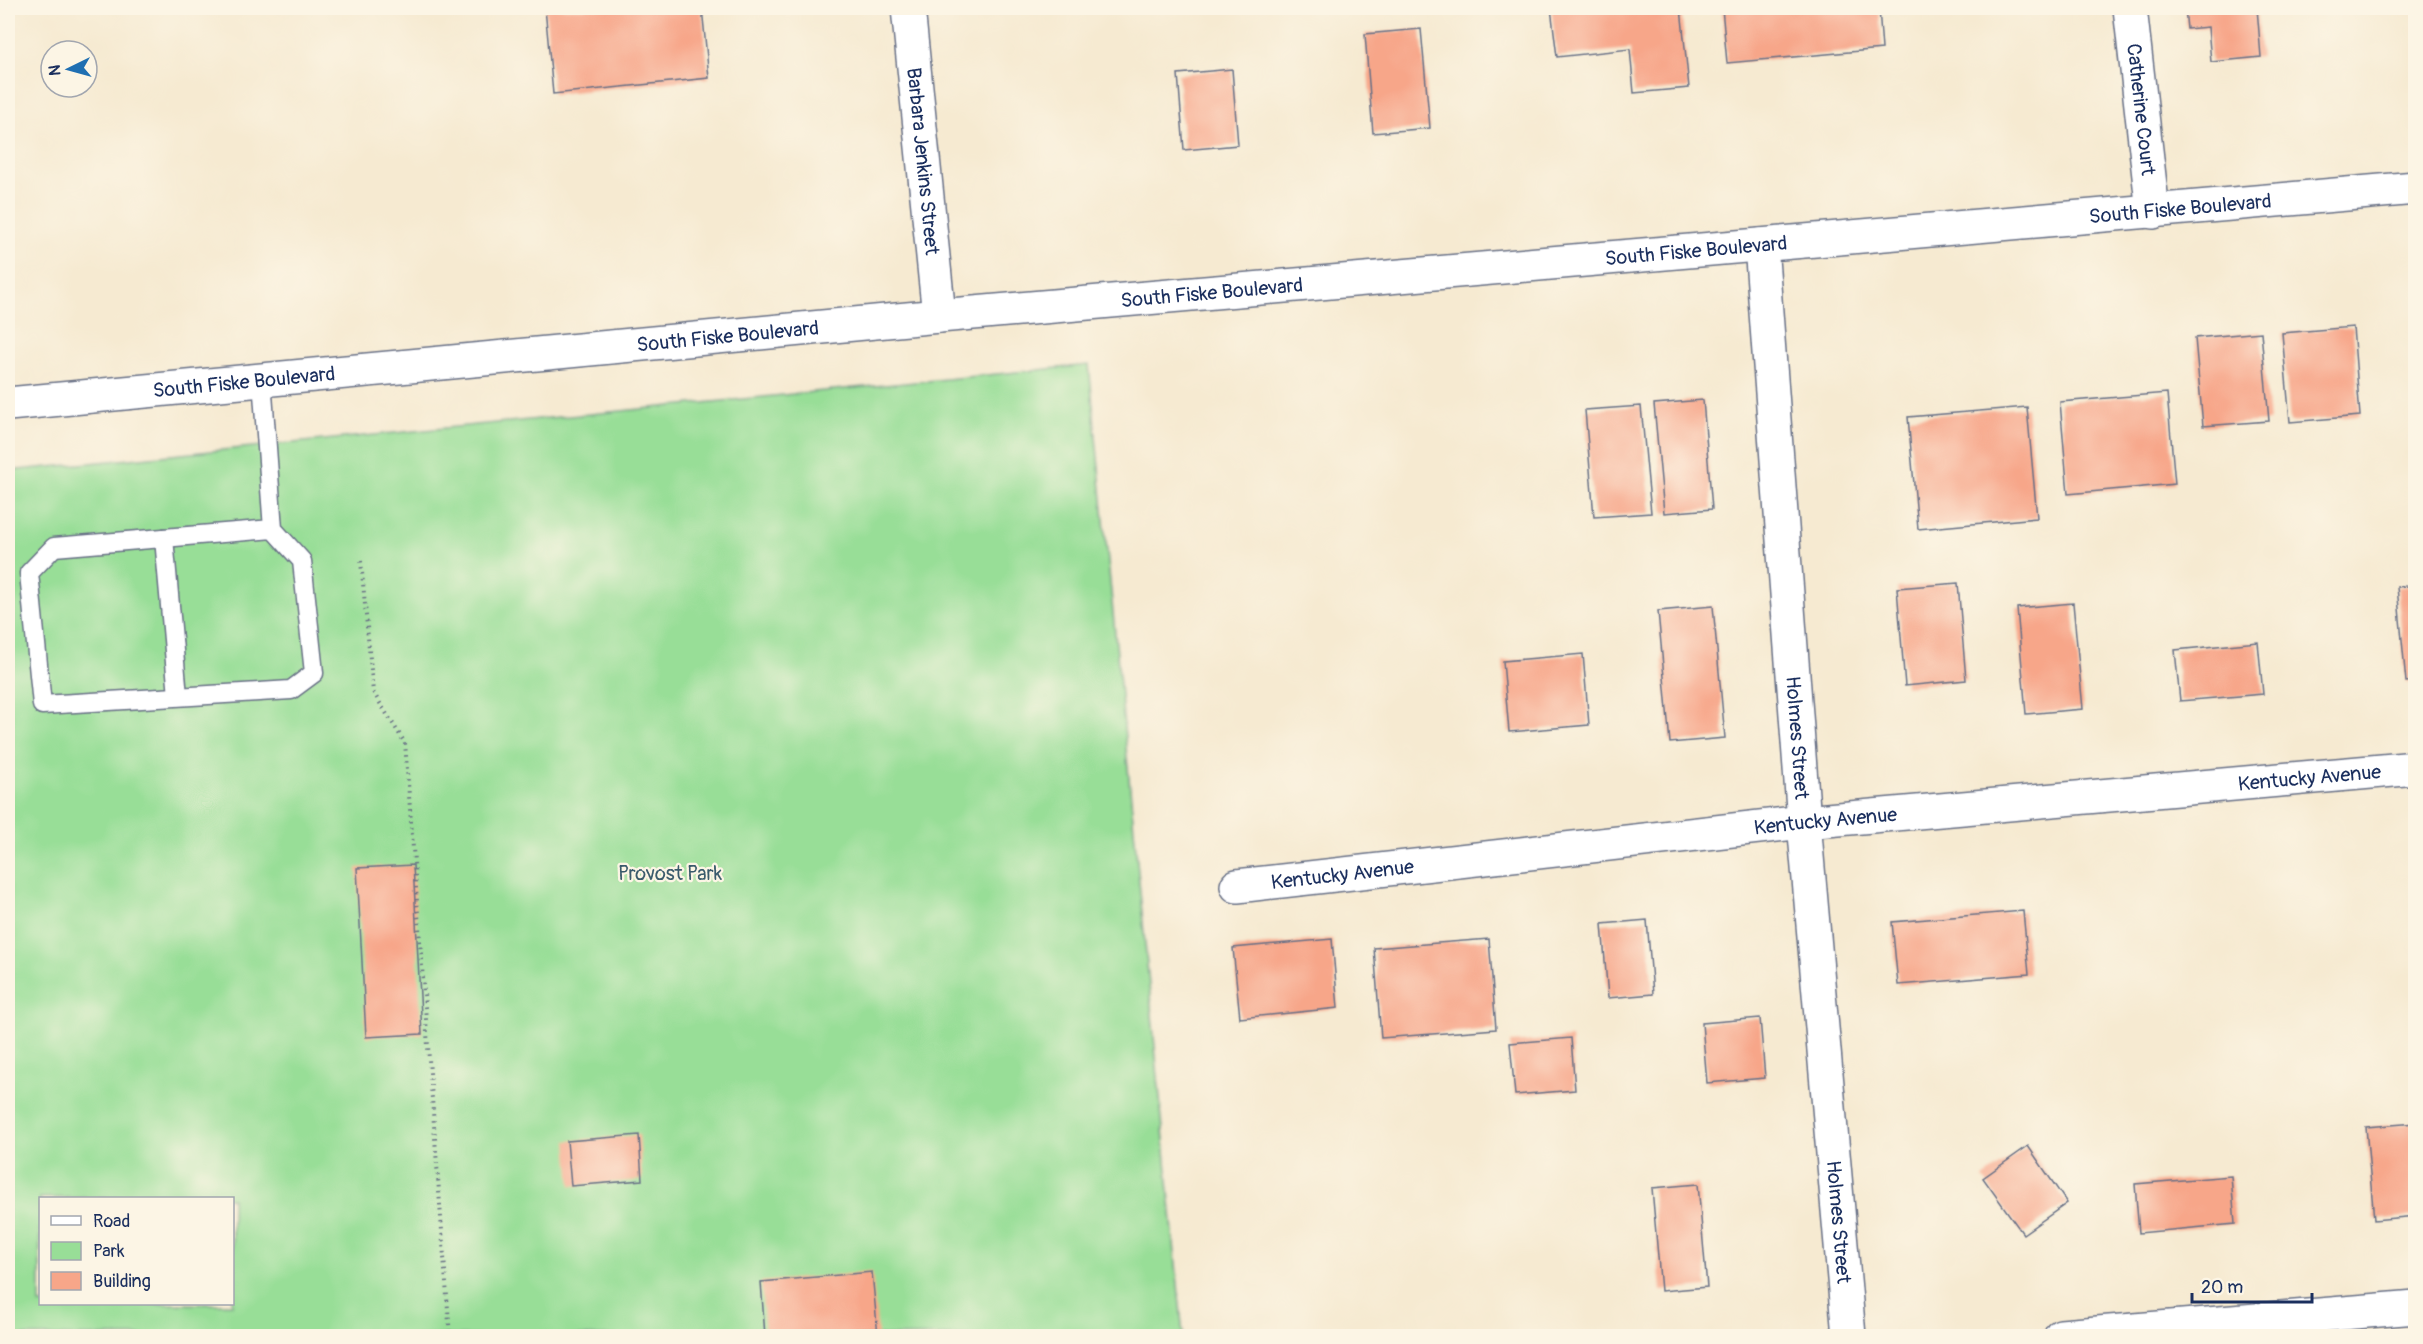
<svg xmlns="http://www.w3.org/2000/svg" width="2423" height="1344" viewBox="0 0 2423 1344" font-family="Pangolin,sans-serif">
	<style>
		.green { fill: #98de97; stroke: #5a867a; stroke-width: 1.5; fill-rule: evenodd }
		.building { fill: #f7a689 }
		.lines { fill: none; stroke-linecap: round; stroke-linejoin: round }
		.lane-casing { stroke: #687086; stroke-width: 21 }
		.street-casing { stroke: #687086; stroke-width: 36 }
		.secondary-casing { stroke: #687086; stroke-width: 36 }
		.path { stroke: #687086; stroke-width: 4; stroke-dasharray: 1.5 4.5; stroke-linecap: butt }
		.lane { stroke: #fff; stroke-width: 18 }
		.street { stroke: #fff; stroke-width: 33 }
		.secondary { stroke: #fff; stroke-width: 33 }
		.labels { text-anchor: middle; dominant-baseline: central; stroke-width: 4.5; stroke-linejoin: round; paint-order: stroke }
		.street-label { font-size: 20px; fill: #1b2f5e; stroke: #fcf5e5 }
		.park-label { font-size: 20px; fill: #3a5b6c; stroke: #fcf5e5 }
	</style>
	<rect width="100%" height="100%" fill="#fcf5e5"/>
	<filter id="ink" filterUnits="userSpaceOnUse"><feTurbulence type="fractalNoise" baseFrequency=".0167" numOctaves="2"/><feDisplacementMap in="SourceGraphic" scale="12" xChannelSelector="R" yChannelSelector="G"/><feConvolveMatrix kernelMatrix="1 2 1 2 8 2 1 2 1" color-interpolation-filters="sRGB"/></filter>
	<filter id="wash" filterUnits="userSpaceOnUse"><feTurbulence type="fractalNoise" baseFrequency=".008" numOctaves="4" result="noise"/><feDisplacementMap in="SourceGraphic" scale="24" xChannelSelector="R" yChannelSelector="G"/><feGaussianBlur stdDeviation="1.35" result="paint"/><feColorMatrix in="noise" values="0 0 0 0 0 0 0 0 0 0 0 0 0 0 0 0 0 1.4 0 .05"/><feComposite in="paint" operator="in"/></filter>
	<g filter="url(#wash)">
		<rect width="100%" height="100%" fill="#f6ead1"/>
		<path class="green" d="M1089,365l94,971h-1175v-865zM40,1198h192v106h-192z"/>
		<g id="blocks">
			<g class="building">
				<polygon points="545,8 702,8 709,78 553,94"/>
				<polygon points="1551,8 1681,8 1689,88 1634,93 1630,49 1557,57"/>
				<polygon points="1722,8 1879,8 1882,49 1727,63"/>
				<polygon points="2185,8 2257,8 2261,57 2211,62 2208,27 2187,29"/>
				<polygon points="1421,29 1430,128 1373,133 1365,34"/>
				<polygon points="1232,69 1238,145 1184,150 1178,74"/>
				<polygon points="2353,327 2360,416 2290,422 2282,333"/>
				<polygon points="2261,332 2269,421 2203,426 2195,338"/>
				<polygon points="2167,393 2175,484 2068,494 2060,402"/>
				<polygon points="1703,400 1712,509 1664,513 1654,404"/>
				<polygon points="1641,406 1651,513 1594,517 1585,410"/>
				<polygon points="2027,407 2037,518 1918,529 1908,417"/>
				<polygon points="1958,583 1966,680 1905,686 1897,588"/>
				<polygon points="2416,585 2416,681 2406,682 2397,587"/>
				<polygon points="2073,603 2083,709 2026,714 2017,608"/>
				<polygon points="1713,606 1725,738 1670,743 1658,611"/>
				<polygon points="2258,642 2263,694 2180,701 2175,650"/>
				<polygon points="1583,654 1589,725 1509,732 1503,661"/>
				<polygon points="413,865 422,1034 366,1037 357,868"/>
				<polygon points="2023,911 2029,974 1898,985 1892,922"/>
				<polygon points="1647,920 1653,994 1608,998 1602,924"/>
				<polygon points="1332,939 1338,1008 1240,1018 1233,948"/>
				<polygon points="1489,939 1496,1029 1381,1038 1374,948"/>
				<polygon points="1760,1018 1765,1078 1707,1083 1702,1023"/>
				<polygon points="1571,1038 1575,1090 1515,1095 1510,1043"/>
				<polygon points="2416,1123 2416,1216 2374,1220 2366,1127"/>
				<polygon points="639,1135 642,1180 571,1186 567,1141"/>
				<polygon points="2028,1146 2067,1203 2023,1234 1983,1178"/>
				<polygon points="2231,1176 2235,1224 2139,1233 2135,1184"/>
				<polygon points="1698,1184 1707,1287 1661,1291 1652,1188"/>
				<polygon points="872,1272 878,1336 765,1336 761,1282"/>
			</g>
		</g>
	</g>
	<g filter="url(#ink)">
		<use href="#blocks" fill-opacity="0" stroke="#687086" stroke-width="1.5"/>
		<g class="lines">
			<defs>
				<g id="lane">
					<polyline points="262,380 273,529 302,561 314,673 291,690 42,705 29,573 54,547 273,529"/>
					<polyline points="164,538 178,696"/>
				</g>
				<g id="street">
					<path id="s1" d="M908,8l31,308"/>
					<path id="s2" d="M2130,8l23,204"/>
					<path id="s3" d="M1761,245l43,577 45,514"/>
					<path id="s4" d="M1237,886l567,-64 612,-54"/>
					<polyline points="2061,1336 2416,1307"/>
				</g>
				<g id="secondary">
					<path id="s5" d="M8,404l931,-88 1477,-128"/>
				</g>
			</defs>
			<use href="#lane" class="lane-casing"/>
			<use href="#street" class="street-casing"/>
			<use href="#secondary" class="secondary-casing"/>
			<polyline class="path" points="361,561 373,692 405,743 450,1336"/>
			<use href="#lane" class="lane"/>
			<use href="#street" class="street"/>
			<use href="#secondary" class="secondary"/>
		</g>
	</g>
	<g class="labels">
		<g class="street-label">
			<text stroke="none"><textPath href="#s2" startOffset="102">Catherine Court</textPath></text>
			<text stroke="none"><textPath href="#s1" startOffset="154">Barbara Jenkins Street</textPath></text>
			<text stroke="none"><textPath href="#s5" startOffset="2181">South Fiske Boulevard</textPath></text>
			<text stroke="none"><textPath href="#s5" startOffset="1695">South Fiske Boulevard</textPath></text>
			<text stroke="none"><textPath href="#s5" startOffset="1209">South Fiske Boulevard</textPath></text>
			<text stroke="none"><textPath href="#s5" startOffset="723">South Fiske Boulevard</textPath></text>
			<text stroke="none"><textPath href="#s5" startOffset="237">South Fiske Boulevard</textPath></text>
			<text stroke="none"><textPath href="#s3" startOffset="494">Holmes Street</textPath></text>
			<text stroke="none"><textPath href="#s4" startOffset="1078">Kentucky Avenue</textPath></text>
			<text stroke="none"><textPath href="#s4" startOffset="592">Kentucky Avenue</textPath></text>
			<text stroke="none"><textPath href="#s4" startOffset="106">Kentucky Avenue</textPath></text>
			<text stroke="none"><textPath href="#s3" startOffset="980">Holmes Street</textPath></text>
		</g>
		<g class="park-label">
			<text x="670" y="873">Provost Park</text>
		</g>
	</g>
	<rect width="2423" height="1344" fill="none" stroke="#fcf5e5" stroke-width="30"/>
	<rect x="39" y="1197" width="195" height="108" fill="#fcf5e5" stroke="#a2a6af" stroke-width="1.5"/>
	<rect x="51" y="1216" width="30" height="9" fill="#ffffff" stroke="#a2a6af" stroke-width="1.5"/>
	<text x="93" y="1227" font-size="18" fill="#1b2f5e">Road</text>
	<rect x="51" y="1242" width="30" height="18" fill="#98de97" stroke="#a2a6af" stroke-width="1.5"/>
	<text x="93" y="1257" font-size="18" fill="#1b2f5e">Park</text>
	<rect x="51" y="1272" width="30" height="18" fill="#f7a689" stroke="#a2a6af" stroke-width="1.5"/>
	<text x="93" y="1287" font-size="18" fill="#1b2f5e">Building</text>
	<g transform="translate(69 69) rotate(265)"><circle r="28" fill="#fcf5e5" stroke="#a2a6af" stroke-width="1.5"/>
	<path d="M0-4.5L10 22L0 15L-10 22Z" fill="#1f6fb2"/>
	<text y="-9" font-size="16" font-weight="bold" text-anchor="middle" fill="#1b2f5e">N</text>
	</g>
	<path d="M2192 1293v9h120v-9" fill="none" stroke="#1b2f5e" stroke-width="3"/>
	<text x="2201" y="1293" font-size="18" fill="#1b2f5e" stroke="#fcf5e5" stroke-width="4.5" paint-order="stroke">20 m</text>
</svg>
